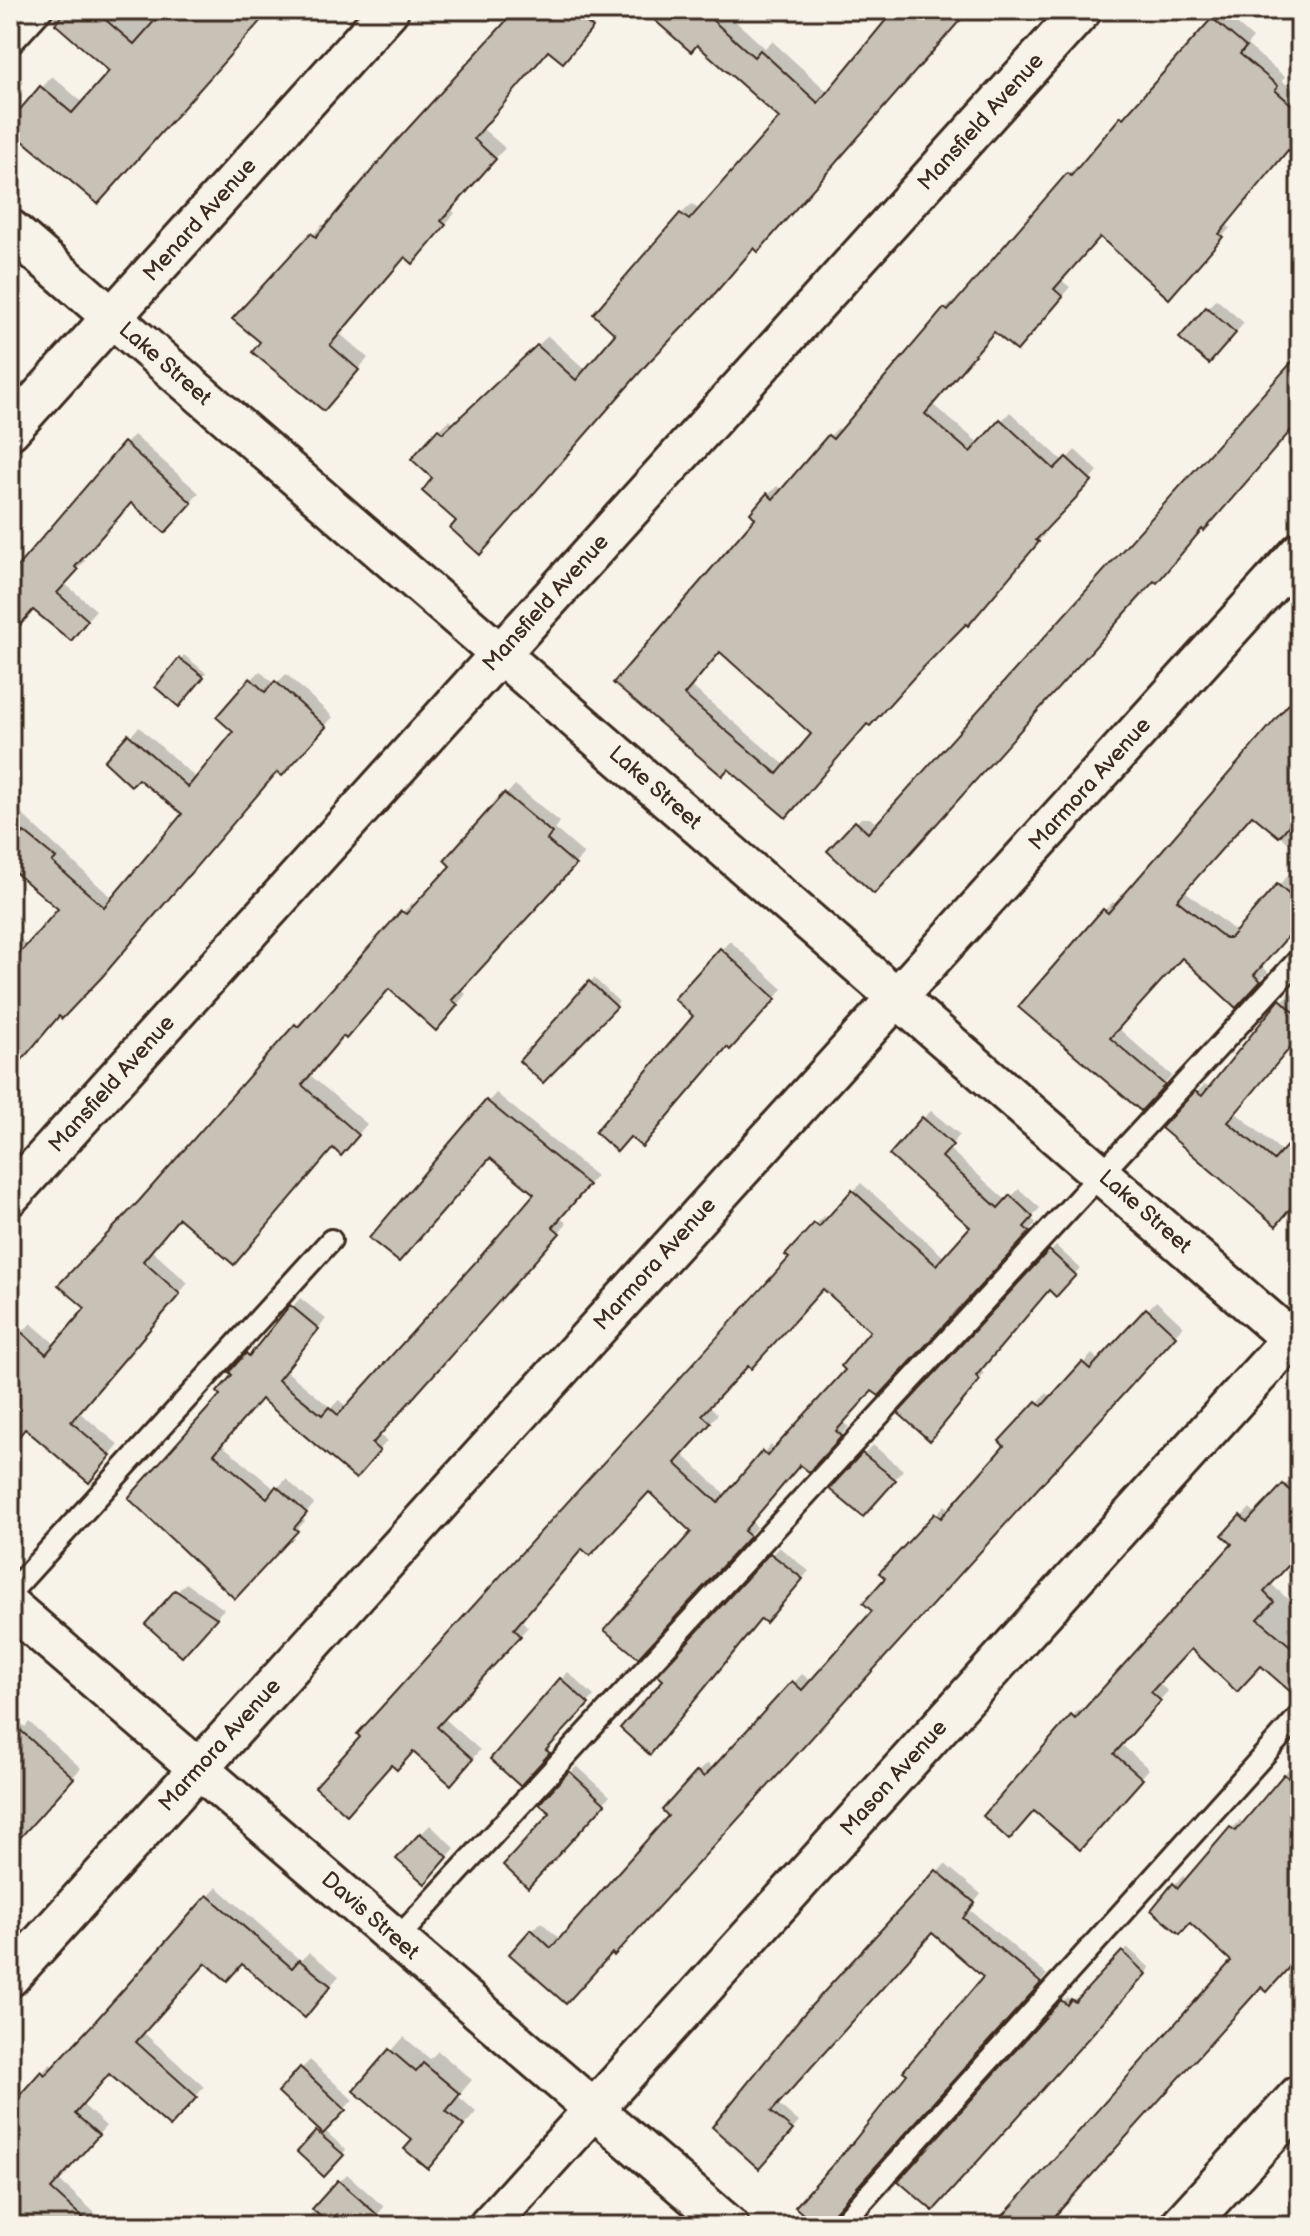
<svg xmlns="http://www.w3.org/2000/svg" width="1310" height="2236" viewBox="0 0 1310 2236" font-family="'Balsamiq Sans',sans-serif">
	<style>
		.shadow { fill: #0003; fill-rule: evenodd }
		.building { fill: #c8c1b6; stroke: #3b2a1e; stroke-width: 2; fill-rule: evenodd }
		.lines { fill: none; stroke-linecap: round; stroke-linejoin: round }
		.lane-casing { stroke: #3b2a1e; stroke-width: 26 }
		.street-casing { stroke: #3b2a1e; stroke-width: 44 }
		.secondary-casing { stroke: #3b2a1e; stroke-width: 50 }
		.lane { stroke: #f7f3e8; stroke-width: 20 }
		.street { stroke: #f7f3e8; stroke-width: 38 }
		.secondary { stroke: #f7f3e8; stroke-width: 44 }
		.labels { text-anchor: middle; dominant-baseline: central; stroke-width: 6; stroke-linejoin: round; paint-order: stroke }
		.street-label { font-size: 22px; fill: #3b2a1e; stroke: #f7f3e8 }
	</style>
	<rect width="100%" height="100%" fill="#f7f3e8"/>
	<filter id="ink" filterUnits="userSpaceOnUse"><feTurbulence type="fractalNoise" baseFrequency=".0125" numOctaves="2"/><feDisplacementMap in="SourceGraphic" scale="16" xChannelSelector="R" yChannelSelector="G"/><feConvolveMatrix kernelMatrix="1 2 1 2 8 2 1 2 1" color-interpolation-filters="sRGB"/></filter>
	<g filter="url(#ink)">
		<g class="shadow">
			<polygon points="56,10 267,10 108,190 10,127 52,76 83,103 112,70 53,20"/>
			<polygon points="517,10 607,10 573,50 549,49 482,128 505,148 450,209 455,213 423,251 406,255 339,333 368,358 334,398 235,319 323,224 327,228"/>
			<polygon points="646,10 723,10 765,48 772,41 829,93 894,10 968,10 754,246 458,521 435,478 439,430 450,420 454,424 548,336 587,371 618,333 681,214 692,204 700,211 782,118 697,43"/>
			<path d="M1222,11l31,27 -6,7 38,32 -3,3 18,17v50l-11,1 -63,76 4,4 -53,60 -77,-53 -39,45 9,7 -45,53 -31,-10 -62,74 48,40 30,-32 54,50 11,-12 23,21 -55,60 3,2 -70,82 -108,106 -74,86 -65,-40 -113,-84 142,-165 10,-23 9,-9 5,5 48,-55 8,-8 4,4 103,-123 9,-8 3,3 111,-130 9,-8 3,3 42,-51 10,-7zM721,650l93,83 -28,33 -95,-80z"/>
			<polygon points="1216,299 1244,323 1218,353 1182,338"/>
			<polygon points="1300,358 1300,423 882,883 830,851 861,818 870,818 878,825"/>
			<polygon points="134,435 199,493 174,522 132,501 82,557 86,560 64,583 96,610 79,629 34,608 10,637 10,578"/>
			<polygon points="184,655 206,673 183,700 158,687"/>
			<polygon points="260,671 275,685 286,674 333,717 290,764 278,769 10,1072 10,930 28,947 61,908 10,865 10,803 113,899 185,814 138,776 106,761 139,727 197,779 236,732 251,680"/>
			<polygon points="1300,694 1300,852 1252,813 1184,890 1234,930 1239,930 1300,862 1300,920 1261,965 1268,972 1236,1006 1182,955 1118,1028 1172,1076 1141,1109 1021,1006 1105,910 1113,902 1117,905"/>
			<polygon points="515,785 560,822 555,829 584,854 460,989 466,994 445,1019 390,987 310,1075 367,1124 350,1144 333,1146 179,1216 151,1250 188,1283 79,1412 119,1445 98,1470 26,1427 10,1447 10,1346 31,1323 56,1345 88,1308 140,1202 296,1026 306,1016 308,1018 403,912 412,903 416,906 452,866 447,860"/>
			<polygon points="730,941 783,989 739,1038 696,1016 721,950"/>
			<polygon points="594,978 619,1002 543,1081 522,1061"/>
			<polygon points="1290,992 1300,1001 1300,1036 1235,1112 1284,1153 1300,1134 1300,1196 1197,1092 1205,1084 1211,1088"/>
			<polygon points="496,1093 596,1176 560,1218 567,1223 379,1434 387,1441 365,1467 262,1397 221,1444 276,1490 286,1479 314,1504 302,1518 305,1521 235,1596 131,1498 223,1395 235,1375 231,1372 258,1348 300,1298 326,1319 285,1370 331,1408 339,1400 347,1407 537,1194 491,1155 372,1237"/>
			<path d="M931,1111l29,24 -12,13 59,53 12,-12 21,19 -9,10 5,5 -149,163 -14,2 -31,34 7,5 -32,35 -16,1 -50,59 6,5 -112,121 49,-116 -44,-42 -68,57 -61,73 7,7 -84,91 36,32 -22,24 -44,-25 409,-533 4,4 34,-37 84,75 28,-31 -50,-108zM823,1286l50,45 -25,39 -72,79 -5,-4 -8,8 -36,43 -45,-42 36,-40 -9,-8z"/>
			<polygon points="1056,1246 1080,1268 1056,1294 1049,1288 980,1370 984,1374 936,1433 901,1413"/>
			<polygon points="1156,1301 1183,1326 623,1944 612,1951 575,1992 532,1931 541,1922 561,1940 671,1816 698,1772 707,1763 714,1770 802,1674 812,1682 875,1611 936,1514 945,1505 950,1510 1007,1446 1002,1441 1038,1402 1047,1393 1052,1398 1092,1354 1100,1362"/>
			<polygon points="873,1445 903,1470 871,1506 832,1489"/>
			<polygon points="1293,1477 1300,1484 1300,1551 1270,1583 1300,1610 1300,1698 1261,1664 1191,1646 1158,1683 1168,1691 1121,1744 1149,1769 1088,1839 1072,1716 1081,1708 1084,1711 1235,1544 1225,1534 1250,1508 1257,1515"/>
			<polygon points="779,1547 809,1571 773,1613 762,1617 666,1679 660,1675"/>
			<polygon points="186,1583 224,1609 190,1646 177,1592"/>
			<polygon points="568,1672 594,1696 520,1784 492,1759"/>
			<polygon points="10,1713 25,1727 29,1722 81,1768 10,1846"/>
			<polygon points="1300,1755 1300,1953 1261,1984 1041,2226 994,2226 1234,1960 1174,1885 1183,1876 1187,1880 1240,1820 1244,1824"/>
			<polygon points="577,1766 610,1796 534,1879 553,1813 542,1804"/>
			<polygon points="430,1825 455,1848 434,1873 421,1834"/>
			<polygon points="945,1864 981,1894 969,1909 1047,1975 819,2226 855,2143 986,1976 932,1931 777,2103 799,2122 767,2159 715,2127"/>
			<polygon points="217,1887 301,1961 309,1952 339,1976 313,2006 242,1962 206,1960 143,2032 204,2087 179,2116 110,2072 82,2104 106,2126 58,2179 107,2224 36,2226 10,2202 10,2109 50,2064 54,2068 92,2027"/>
			<polygon points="1128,1948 1150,1968 933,2208 900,2181 1067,1997 1072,2001 1078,1996 1081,1998"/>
			<polygon points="404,2037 430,2059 438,2051 472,2080 458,2096 476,2112 441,2153 415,2140 356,2091"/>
			<polygon points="310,2060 353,2100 324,2130 346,2150 324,2174 300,2152 321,2129 280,2091"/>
			<polygon points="347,2174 384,2207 368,2226 300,2226"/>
			<polygon points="632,2216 643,2226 622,2226"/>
			<polygon points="208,2217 219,2226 199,2226"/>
		</g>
		<g class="building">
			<polygon points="67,10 94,10 134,44 164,10 270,10 98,204 10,130 10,121 40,86 72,113 109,71 55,24"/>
			<polygon points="516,10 571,10 593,28 563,63 548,51 474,139 496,159 441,221 446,225 413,264 405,257 330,345 359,370 324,411 252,352 260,342 232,319 311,233 316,237 392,146"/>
			<polygon points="643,10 701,10 754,57 760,50 818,103 894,10 969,10 758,252 754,248 711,298 648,363 480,555 450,528 456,521 422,491 432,478 411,459 438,429 443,433 537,345 576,380 615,334 593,314 680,213 689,220 779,118 697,45 691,52"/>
			<path d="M1212,18l34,29 -6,7 38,32 -3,4 25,22v49l-12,-11 -69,84 4,3 -54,62 -69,-62 -46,52 9,8 -46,54 -23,-19 -69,82 45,38 30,-33 54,50 12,-12 26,24 -56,59 3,2 -71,84 -2,-2 -50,51 -46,51 -3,-2 -81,94 -58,-49 -6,7 -109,-93 142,-165 -5,-5 17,-20 6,6 55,-64 5,4 111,-131 4,3 119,-138 4,3 50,-60 2,2zM720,652l91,82 -34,40 -93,-79z"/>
			<polygon points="1206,307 1236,333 1209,364 1179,338"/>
			<polygon points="1300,353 1300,420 1204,531 1202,529 1157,583 1154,581 874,894 827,851 855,821 868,833"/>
			<polygon points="124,442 192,503 165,533 131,503 75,567 78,570 57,593 88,620 71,641 33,610 10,637 10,575"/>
			<polygon points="179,658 204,677 179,707 155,687"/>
			<polygon points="250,678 265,692 275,681 326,727 282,776 277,772 102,977 62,1019 59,1016 10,1074 10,964 58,909 10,868 10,849 24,832 56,858 52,862 104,907 182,814 138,779 131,786 104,761 128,734 188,787 233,732 216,717"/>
			<polygon points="1300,691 1300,812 1279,837 1252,815 1177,900 1225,938 1230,938 1277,884 1300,904 1300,923 1254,975 1261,981 1236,1008 1182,958 1110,1038 1165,1085 1141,1111 1018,1007 1103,909 1108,913"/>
			<polygon points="504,793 552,833 547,840 576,865 452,1000 458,1005 436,1031 389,989 346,1039 343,1036 302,1085 359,1135 341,1156 333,1148 234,1265 179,1218 143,1261 180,1294 71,1422 111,1456 89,1483 25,1429 10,1448 10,1322 46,1354 85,1308 58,1285 139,1201 295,1024 298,1027 401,911 406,914 450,866 444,860"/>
			<polygon points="720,948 776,999 730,1050 727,1047 642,1147 630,1137 617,1152 595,1132 693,1016 674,999"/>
			<polygon points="589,981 617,1007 543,1083 519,1061"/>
			<polygon points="1280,999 1300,1018 1300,1036 1228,1122 1274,1160 1300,1131 1300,1197 1276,1226 1161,1128 1195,1091 1202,1096"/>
			<polygon points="486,1100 589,1185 553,1227 560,1233 372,1444 380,1451 356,1479 261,1399 214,1454 267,1498 276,1486 307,1513 294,1528 298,1531 235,1599 128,1498 220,1395 217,1392 232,1375 229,1372 246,1353 249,1356 290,1305 319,1329 278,1380 322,1415 329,1407 338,1415 480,1257 534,1194 490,1158 399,1262 369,1238"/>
			<path d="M922,1117l31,28 -11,12 56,51 12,-13 23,22 -9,10 6,5 -151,164 -7,-5 -36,40 6,5 -33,36 -9,-7 -56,66 6,5 -112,122 -34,-28 87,-98 -42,-40 -59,64 -8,-7 -68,80 7,7 -84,91 36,32 -22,26 -38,-33 -16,18 -6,-5 -44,50 -32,-28 45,-50 -3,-3 432,-476 -4,-3 29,-32 5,4 33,-37 84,75 34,-38 -81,-72zM823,1289l47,42 -29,35 4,4 -78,86 -5,-5 -44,52 -43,-40 36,-40 -9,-8 46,-49 3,3z"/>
			<polygon points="1049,1250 1076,1275 1056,1297 1049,1290 976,1376 980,1380 930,1441 898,1413"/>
			<polygon points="1146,1308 1176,1336 614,1956 612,1953 566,2004 509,1954 531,1929 551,1948 668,1816 662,1810 697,1771 704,1777 792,1681 802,1690 872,1611 863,1603 885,1578 879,1573 935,1513 941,1518 1004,1446 999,1441 1036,1401 1042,1406 1082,1362 1090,1369"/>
			<polygon points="862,1453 896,1480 863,1517 829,1489"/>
			<polygon points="1283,1484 1300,1500 1300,1553 1264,1592 1274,1602 1258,1619 1300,1654 1300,1700 1261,1666 1237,1692 1191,1649 1151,1692 1161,1701 1114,1754 1143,1779 1080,1850 1034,1811 1009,1840 983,1816 1071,1715 1075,1719 1232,1544 1222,1535 1240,1515 1247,1522"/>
			<polygon points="770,1553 803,1579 766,1623 761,1619 650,1755 620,1728 663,1680 657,1675"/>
			<polygon points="175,1590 217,1618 182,1657 145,1624"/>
			<polygon points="560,1678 589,1704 546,1750 550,1753 520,1786 490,1759"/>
			<polygon points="10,1721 74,1778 10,1849"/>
			<polygon points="569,1771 605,1804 528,1888 503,1865 550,1813 539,1804"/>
			<polygon points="1284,1774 1300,1788 1300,1955 1267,1992 1261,1987 1046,2226 994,2226 1231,1961 1190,1923 1180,1934 1151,1910 1173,1883 1178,1888 1230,1827 1236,1831"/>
			<polygon points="420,1833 448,1857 425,1884 396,1859"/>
			<polygon points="936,1870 975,1903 963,1918 1041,1983 822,2226 816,2226 795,2207 853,2142 907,2074 903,2071 983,1977 932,1933 771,2112 793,2130 759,2169 712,2127 801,2017"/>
			<polygon points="207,1895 292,1968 299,1960 331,1986 305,2018 242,1964 227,1981 206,1963 136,2042 197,2097 170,2127 109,2074 75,2114 99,2135 51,2189 92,2226 10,2226 10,2106 41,2071 45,2075 91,2026"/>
			<polygon points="1122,1951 1146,1974 933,2211 898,2181 1061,2000 1067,2005 1071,1999 1075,2002"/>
			<polygon points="389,2049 416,2072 423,2063 460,2094 446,2111 464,2126 428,2169 404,2149 412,2140 353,2091"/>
			<polygon points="300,2067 346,2110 323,2134 278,2092"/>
			<polygon points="316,2131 344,2155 324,2177 297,2152"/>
			<polygon points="338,2180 390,2226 331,2226 312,2209"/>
		</g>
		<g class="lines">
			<defs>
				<g id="lane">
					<polyline points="10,45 42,10"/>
					<polyline points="10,1593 331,1240"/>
					<polyline points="397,1939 1300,958"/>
					<polyline points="840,2226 1300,1715"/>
				</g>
				<g id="street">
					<polyline points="10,229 1300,1347"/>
					<polyline points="10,430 389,10"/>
					<polyline points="10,1196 1082,10"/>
					<polyline points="10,1606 729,2226"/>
					<polyline points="10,1977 1300,552"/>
					<polyline points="488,2226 1300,1329"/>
				</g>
				<polyline id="secondary" points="1183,2226 1300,2098"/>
			</defs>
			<use href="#lane" class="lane-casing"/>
			<use href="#street" class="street-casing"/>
			<use href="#secondary" class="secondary-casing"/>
			<use href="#lane" class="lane"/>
			<use href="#street" class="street"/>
			<use href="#secondary" class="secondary"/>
		</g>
	</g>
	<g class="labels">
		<g class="street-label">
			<text transform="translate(981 122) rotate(-48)">Mansfield Avenue</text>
			<text transform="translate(200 220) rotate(-48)">Menard Avenue</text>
			<text transform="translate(165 364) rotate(41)">Lake Street</text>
			<text transform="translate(546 603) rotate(-48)">Mansfield Avenue</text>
			<text transform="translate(1090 784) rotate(-48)">Marmora Avenue</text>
			<text transform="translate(655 788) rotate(41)">Lake Street</text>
			<text transform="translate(112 1084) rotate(-48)">Mansfield Avenue</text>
			<text transform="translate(1145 1212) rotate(41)">Lake Street</text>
			<text transform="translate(655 1264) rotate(-48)">Marmora Avenue</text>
			<text transform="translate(220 1745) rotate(-48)">Marmora Avenue</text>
			<text transform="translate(894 1778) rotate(-48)">Mason Avenue</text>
			<text transform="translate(370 1916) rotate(41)">Davis Street</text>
		</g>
	</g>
	<rect width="1310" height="2236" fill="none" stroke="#f7f3e8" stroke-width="40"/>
	<rect x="20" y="20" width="1270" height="2196" fill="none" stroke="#3b2a1e" stroke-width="3" filter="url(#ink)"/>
</svg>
